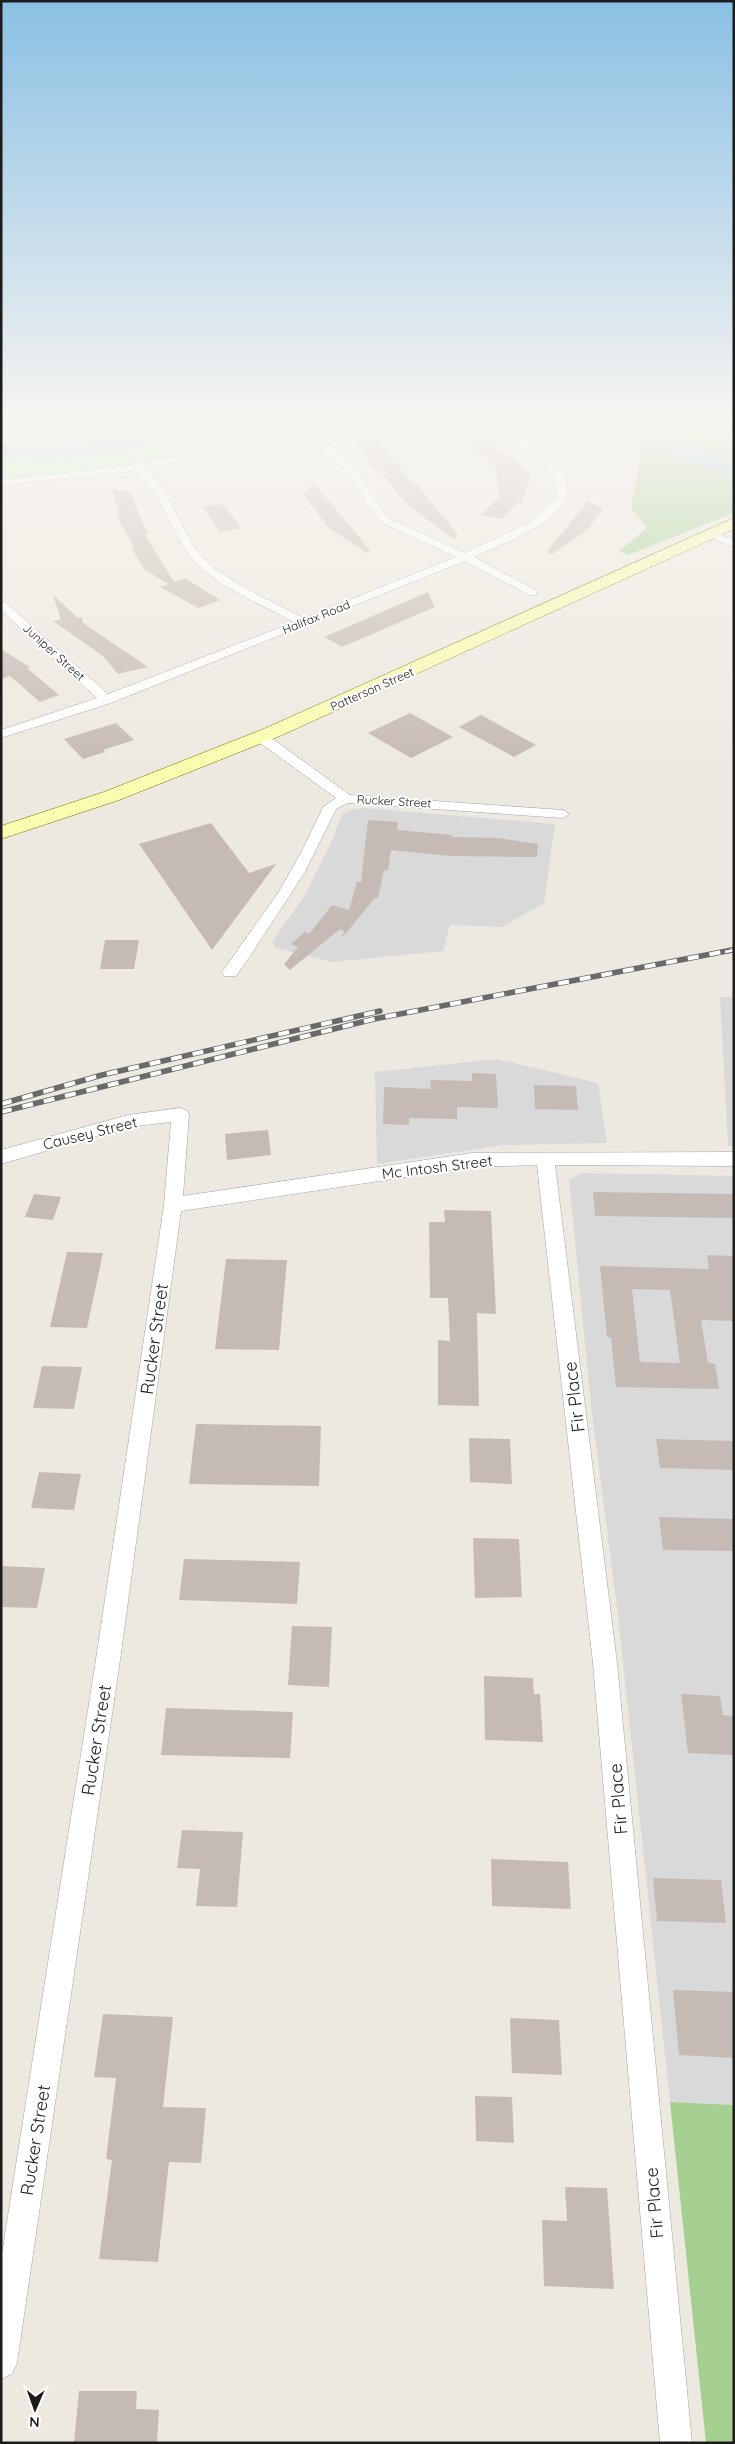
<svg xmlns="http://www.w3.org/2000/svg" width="735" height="2444" viewBox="0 0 735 2444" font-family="Quicksand,sans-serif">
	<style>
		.residential { fill: #dad9d9 }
		.forest { fill: #a5d092 }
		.park { fill: #b9fdbe }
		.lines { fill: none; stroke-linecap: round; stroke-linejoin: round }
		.river { fill: #9ed1df; fill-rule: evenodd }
		.building { fill: #c6bbb4; fill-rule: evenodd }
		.minor-casing { stroke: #a3a3a3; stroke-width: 1 }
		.secondary-casing { stroke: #6a7600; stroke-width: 1 }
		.minor { fill: #fff; fill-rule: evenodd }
		.secondary { fill: #fafdaf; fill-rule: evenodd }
		.rail-far1-casing { stroke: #6a6a6a; stroke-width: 4 }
		.rail-casing { stroke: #6a6a6a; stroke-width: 5.5 }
		.rail-far1 { stroke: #fff; stroke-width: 2.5; stroke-dasharray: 8; stroke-linecap: butt }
		.rail { stroke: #fff; stroke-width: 4; stroke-dasharray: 11; stroke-linecap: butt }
		.labels { text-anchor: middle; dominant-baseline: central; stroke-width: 4; stroke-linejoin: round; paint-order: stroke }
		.far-street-label { font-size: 12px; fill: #1c1c1c; stroke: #fff }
		.street-label { font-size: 15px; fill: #1c1c1c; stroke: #fff }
		.near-street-label { font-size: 18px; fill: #1c1c1c; stroke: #fff }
	</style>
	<rect width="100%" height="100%" fill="#eee9e0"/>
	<g class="residential">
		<polygon points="366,808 555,824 544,903 502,927 450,925 443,951 332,962 276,948 272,942 305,895 331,843 342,815 350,810"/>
		<polygon points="720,997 734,997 734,1146 728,1146"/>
		<polygon points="497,1059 598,1083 607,1143 504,1145 377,1164 375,1072"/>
		<polygon points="581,1173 734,1176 734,2105 670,2102 618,1616 591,1405 569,1180"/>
	</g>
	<g class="forest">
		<polygon points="580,423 734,423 734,513 628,555 619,551 647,528 631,508 642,449"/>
		<polygon points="670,2102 734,2105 734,2443 706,2443"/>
	</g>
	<g class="park">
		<path d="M161,423h172c-113,26 -215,49 -332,55v-52l115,3z"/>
		<polygon points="580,423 637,423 642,448"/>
	</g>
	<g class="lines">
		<g class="river">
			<path d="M202,423h41l-3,4 -7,2c-78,15 -152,36 -232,27v-12c69,7 134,-7 201,-21z"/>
			<polygon points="613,423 639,423 734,465 734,479 616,427"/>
		</g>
	</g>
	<g class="building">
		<polygon points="466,431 503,452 531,475 522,503 518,502 502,519 481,515 499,497 496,467 461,438"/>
		<polygon points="371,432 413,485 417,484 458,535 454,539 406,504 378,468 374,469 352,436"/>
		<polygon points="315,484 370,550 367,553 329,528 303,494"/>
		<polygon points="112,489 131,492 140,517 149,534 145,535 174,582 185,578 220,600 199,608 160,587 168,584 144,569 131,547 133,546 116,514 119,513"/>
		<polygon points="588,501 603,509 588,529 551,555 547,551"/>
		<polygon points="217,504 225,506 241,528 220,532 203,507"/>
		<polygon points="428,592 435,607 342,647 324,637"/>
		<polygon points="53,595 78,618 82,617 83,623 148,667 118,674 103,656 53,621 61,620"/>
		<polygon points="1,649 30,667 27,668 59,695 40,702 10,676 1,679"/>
		<polygon points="410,713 453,737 411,758 368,733"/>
		<polygon points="481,715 536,745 514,757 459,727"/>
		<polygon points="116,723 134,740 103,750 105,752 83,759 64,739"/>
		<polygon points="368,820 398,822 397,830 452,835 452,837 498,838 538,844 537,857 451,856 391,850 388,870 384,870 378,898 375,898 342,938 344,931 340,929 290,970 284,964 298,947 291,944 305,932 309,934 332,905 349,910 357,882 361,882"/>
		<polygon points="211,823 249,873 276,864 212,950 139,844"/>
		<polygon points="105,940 139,940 134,969 100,969"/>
		<polygon points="472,1073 496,1074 498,1108 457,1107 457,1119 409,1118 409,1125 383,1124 384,1087 430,1089 431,1080 472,1081"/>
		<polygon points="534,1085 576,1086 578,1110 535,1109"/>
		<polygon points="268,1130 271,1155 227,1160 225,1134"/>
		<polygon points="593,1192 734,1194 734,1218 595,1216"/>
		<polygon points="34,1194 61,1197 53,1220 25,1217"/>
		<polygon points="444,1210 491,1211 496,1314 477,1313 479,1406 438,1405 438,1340 450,1341 448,1298 430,1298 429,1222 445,1222"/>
		<polygon points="67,1252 103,1253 87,1328 50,1327"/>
		<path d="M707,1255l27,1v65l-33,-1 7,43 7,1 4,25 -103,-2 -5,-49 -4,-1 -7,-71 109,3zM632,1289l38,1 10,73 -40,-1z"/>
		<polygon points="226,1259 287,1260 279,1350 215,1349"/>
		<polygon points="42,1366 82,1367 74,1409 33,1408"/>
		<polygon points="196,1424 321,1426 319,1486 189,1484"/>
		<polygon points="469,1438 510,1439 512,1484 470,1482"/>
		<polygon points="656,1439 734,1441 734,1470 660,1468"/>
		<polygon points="39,1472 81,1474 74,1510 31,1508"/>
		<polygon points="659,1517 734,1519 734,1551 663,1550"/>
		<polygon points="473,1538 519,1539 522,1597 475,1598"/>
		<polygon points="184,1559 300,1562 297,1604 179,1600"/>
		<polygon points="1,1566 45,1568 37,1608 1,1607"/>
		<polygon points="292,1626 332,1627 329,1687 288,1685"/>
		<polygon points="484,1676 533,1678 534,1694 540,1694 543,1742 485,1740"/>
		<polygon points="681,1694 720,1696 723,1715 734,1716 734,1755 688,1753"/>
		<polygon points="166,1708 293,1712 290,1758 161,1755"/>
		<polygon points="182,1830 243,1832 237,1907 196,1906 200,1869 177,1868"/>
		<polygon points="491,1859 568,1862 571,1909 492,1906"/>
		<polygon points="653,1878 721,1880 726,1923 657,1921"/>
		<polygon points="673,1990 734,1992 734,2058 679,2055"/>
		<polygon points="103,2014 173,2017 163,2107 206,2108 201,2163 169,2162 158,2262 99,2259 112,2160 106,2159 116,2078 94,2077"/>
		<polygon points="510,2018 559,2020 562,2075 512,2073"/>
		<polygon points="475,2096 512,2097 514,2143 476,2141"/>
		<polygon points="565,2187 607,2188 614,2289 544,2286 542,2220 567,2221"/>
		<polygon points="79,2391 137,2391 136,2409 159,2410 157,2443 74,2443"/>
	</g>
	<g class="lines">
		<defs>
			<g id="minor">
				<path d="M341,423h16l-43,12 19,13 26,25 21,35 10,11 75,34 66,-31 25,-25v-11l-12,-22 -45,-30 -27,-11c5,0 11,-1 16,1 23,6 89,43 78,73 -10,29 -66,48 -92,60l63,34v4h-8l-64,-34 -354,142 -110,35v-8l96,-32 -96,-88v-9l4,1 103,92 186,-72c-32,-17 -81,-37 -103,-65 -22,-29 -27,-61 -56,-86l-134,14v-6c115,-8 228,-30 340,-56zM304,437l23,15 24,25 20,33 11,13 74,34 -152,61c-30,-16 -85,-39 -105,-65 -20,-27 -27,-60 -54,-84z"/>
				<polygon points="710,531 734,540 734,547 706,536 706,532"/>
				<polygon points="261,733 266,734 350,795 563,810 570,814 563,818 348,803 336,809 305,872 250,956 236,976 224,976 222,972 278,893 302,851 323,807 336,798 256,740 254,737"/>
				<polygon points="180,1108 186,1110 189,1114 183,1196 472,1153 734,1152 734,1166 555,1165 617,1663 692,2443 660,2443 593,1663 537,1165 472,1167 181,1211 121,1653 17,2363 12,2374 1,2379 1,2260 97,1653 164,1205 171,1122 128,1127 1,1164 1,1150 128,1115"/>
			</g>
			<polygon id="secondary" points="734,518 734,529 280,736 119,800 1,839 1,826 104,792 266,728"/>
		</defs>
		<use href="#minor" class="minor-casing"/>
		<use href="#secondary" class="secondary-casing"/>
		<use href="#minor" class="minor"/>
		<use href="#secondary" class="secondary"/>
		<defs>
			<polyline id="rail-far1" points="725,952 734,950"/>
			<g id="rail">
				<polyline points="1,1104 102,1075 380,1011"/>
				<polyline points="1,1112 374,1019 732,950"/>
			</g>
		</defs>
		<use href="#rail-far1" class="rail-far1-casing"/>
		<use href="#rail" class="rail-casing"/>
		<use href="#rail-far1" class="rail-far1"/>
		<use href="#rail" class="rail"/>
	</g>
	<linearGradient id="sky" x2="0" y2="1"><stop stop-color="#8ac0e4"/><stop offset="0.55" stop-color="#f7f5f1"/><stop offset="1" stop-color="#f7f5f1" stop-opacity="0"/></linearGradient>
	<rect width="735" height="765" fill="url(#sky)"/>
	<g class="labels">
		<g class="far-street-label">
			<text transform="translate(316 617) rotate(-22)">Halifax Road</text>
			<text transform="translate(54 652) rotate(42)">Juniper Street</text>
			<text transform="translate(372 689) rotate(-24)">Patterson Street</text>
			<text transform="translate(394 801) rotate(3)">Rucker Street</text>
		</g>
		<g class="street-label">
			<text transform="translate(90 1133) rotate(-14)">Causey Street</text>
			<text transform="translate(437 1167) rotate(-7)">Mc Intosh Street</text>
		</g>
		<g class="near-street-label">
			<text transform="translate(154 1339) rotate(-82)">Rucker Street</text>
			<text transform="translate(574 1397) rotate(-97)">Fir Place</text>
			<text transform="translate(96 1740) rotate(-81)">Rucker Street</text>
			<text transform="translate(618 1799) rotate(-95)">Fir Place</text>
			<text transform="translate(35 2140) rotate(-81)">Rucker Street</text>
			<text transform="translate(654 2203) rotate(-95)">Fir Place</text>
		</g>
	</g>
	<rect width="735" height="2444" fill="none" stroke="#1c1c1c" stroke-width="5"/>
	<g transform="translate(35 2409) rotate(182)" stroke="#ffffff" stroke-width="4" paint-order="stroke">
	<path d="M0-4L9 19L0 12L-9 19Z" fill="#1c1c1c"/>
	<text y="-8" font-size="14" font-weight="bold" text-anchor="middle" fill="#1c1c1c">N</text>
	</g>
</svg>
